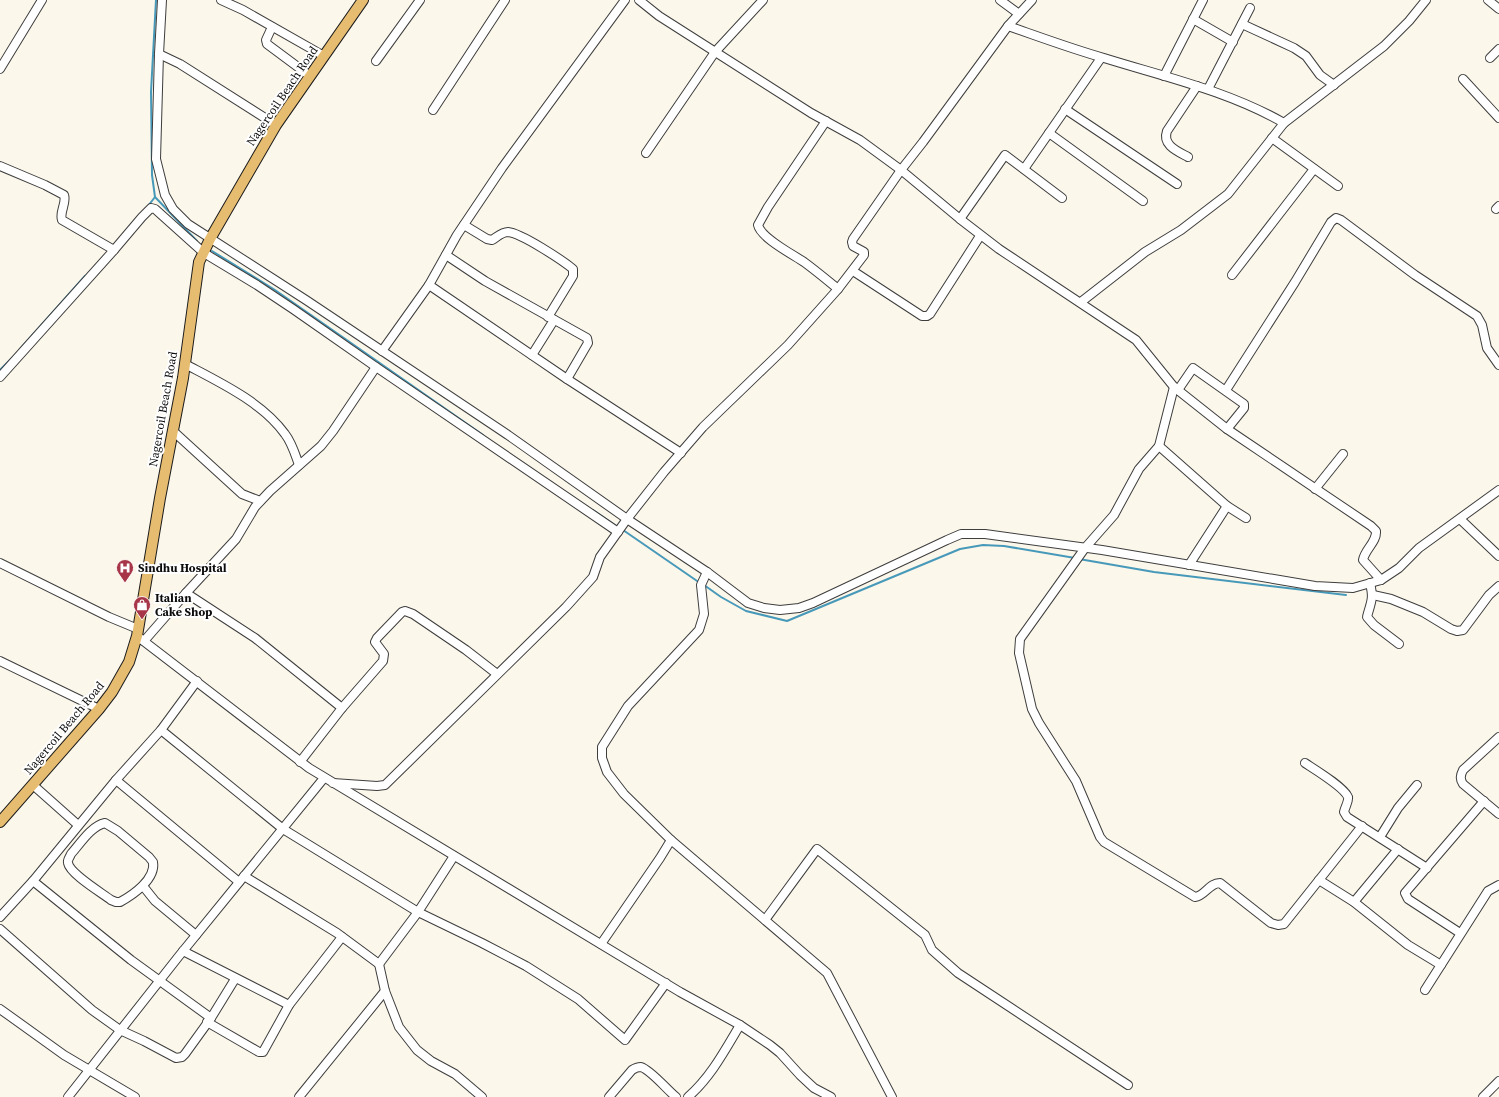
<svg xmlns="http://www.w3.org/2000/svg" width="1499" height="1097" viewBox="0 0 1499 1097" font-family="'Source Serif 4',serif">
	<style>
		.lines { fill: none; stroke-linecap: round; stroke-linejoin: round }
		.stream { stroke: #4799ba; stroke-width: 2 }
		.minor-casing { stroke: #3e3e3e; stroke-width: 10 }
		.major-casing { stroke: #1c1c1c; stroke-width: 12 }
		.minor { stroke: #fff; stroke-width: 8 }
		.major { stroke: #e6bc71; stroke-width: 10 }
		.labels { text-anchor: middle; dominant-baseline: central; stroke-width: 4; stroke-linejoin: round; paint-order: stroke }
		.street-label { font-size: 12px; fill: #0b0b0b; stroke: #fff }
		.poi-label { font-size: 12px; font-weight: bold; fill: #0b0b0b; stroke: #fff; text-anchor: start }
	</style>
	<rect width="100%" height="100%" fill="#fcf7eb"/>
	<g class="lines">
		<g class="stream">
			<polyline points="156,0 151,92 152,175 155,197 197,241"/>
			<polyline points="148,206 155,197"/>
			<polyline points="212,251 275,290 483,435"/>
			<polyline points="20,349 85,276"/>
			<polyline points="0,370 15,355"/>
			<polyline points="593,510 619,528"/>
			<polyline points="623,530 700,583"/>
			<polyline points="1079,559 1154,572 1346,595"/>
			<polyline points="704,585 721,597 746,611 787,621 960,549 983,545 1004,546 1075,558"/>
		</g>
		<defs>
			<g id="minor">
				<polyline points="162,0 159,54 156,159 165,195 173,209 188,224 306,300 508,435 627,519 707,572 748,603 764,608 780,610 799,608 813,603 947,540 961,534 985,534 1102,550 1315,586 1353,588 1381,580 1399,568 1419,548 1499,490"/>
				<polyline points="221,0 243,10 324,56"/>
				<path d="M639,0l20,16 152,97 49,27 41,30 59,49 39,30 137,91 38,47 53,42 144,97 5,5c1,11 -11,18 -13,29l18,20"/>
				<polyline points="1000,0 1019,14"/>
				<polyline points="1488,0 1499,9"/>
				<polyline points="1193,19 1233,42"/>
				<polyline points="1242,24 1294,48 1306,56 1320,75 1334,85"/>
				<path d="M1008,26c32,11 64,23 96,32 61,19 124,33 180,65"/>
				<polyline points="272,27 266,40 267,44 310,76"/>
				<polyline points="159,54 180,64 276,125"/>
				<polyline points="1490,58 1499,49"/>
				<polyline points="376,61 420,0"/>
				<polyline points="0,69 42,0"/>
				<polyline points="1164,76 1203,0"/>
				<polyline points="1463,79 1499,118"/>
				<polyline points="1208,89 1250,8"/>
				<polyline points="1065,109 1177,184"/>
				<polyline points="433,110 505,0"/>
				<path d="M826,121l-58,86 -10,18c3,13 34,29 46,37 11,8 23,18 34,27"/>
				<polyline points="1049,133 1143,201"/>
				<polyline points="1272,138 1338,186"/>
				<polyline points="646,153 715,52 763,0"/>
				<path d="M1188,157c-11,-6 -26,-12 -21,-26l30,-45"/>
				<path d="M0,166l45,19 19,10c3,8 -5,17 -2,25l52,30"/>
				<polyline points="1024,169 1101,58"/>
				<polyline points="1496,209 1499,206"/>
				<polyline points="960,219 1005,155 1062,198"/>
				<path d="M464,225l23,14 5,1c5,-3 10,-8 16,-8 13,1 54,28 65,37v7l-25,41"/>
				<polyline points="446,255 485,281 587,338 588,343 567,379"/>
				<polyline points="853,271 922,316 927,316 930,314 980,236"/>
				<polyline points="1232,275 1314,169"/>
				<polyline points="429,285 567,379 681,453"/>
				<polyline points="1081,302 1145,252 1181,230 1228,194 1284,123 1384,46 1409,21 1426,0"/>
				<polyline points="382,351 429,285 457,235 502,168 625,0"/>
				<polyline points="532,355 554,320"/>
				<path d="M185,364c34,18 77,38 100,70 7,9 10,20 14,31"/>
				<polyline points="0,377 114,250 142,217 151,208 155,209 204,253 257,285 293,309 376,367 618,532"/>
				<path d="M1174,387l-15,59 -20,23 -25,46 -29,33 -65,91 -1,14 13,56 7,14 37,58 24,56 4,5 91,55c10,-1 14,-14 25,-14l51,40 7,2 6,-1 78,-98"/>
				<polyline points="1178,390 1193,368 1244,404 1244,408 1227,429"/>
				<polyline points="1226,390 1295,282 1331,222 1336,218 1341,220 1415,275 1477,316 1482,325 1487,348 1499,365"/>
				<polyline points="173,431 242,494 260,501"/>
				<polyline points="1159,446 1227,506 1246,518"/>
				<polyline points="1315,489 1343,454"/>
				<polyline points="1460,519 1499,556"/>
				<polyline points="0,563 109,617 138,629"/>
				<polyline points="1189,565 1227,506"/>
				<polyline points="707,572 701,585 704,614 699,630 628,706 602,747 602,758 607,772 624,794 671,840 827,973 892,1097"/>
				<path d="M1370,583c4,17 1,18 -3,34l7,8 25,19"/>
				<polyline points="186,593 236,539 255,507 270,491 321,446 333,431 376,367"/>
				<polyline points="1373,595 1391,599 1423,612 1451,629 1457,631 1463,630 1489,595 1499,586"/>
				<polyline points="137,636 309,768 680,992 740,1025 770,1045 780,1053 800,1075 814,1088 831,1097"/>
				<polyline points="144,641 186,593 255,638 342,708"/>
				<polyline points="0,661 99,709"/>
				<polyline points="161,730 197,681"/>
				<path d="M1499,737l-36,33c-3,6 -3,9 0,14l36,30"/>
				<polyline points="300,762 342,708 383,661 384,654 375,642 377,638 402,612 405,611 413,614 466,650 497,674"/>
				<path d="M1305,763c9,6 39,24 43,34 1,4 -3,10 -4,15l3,5 80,51"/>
				<polyline points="333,783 377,786 385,785 566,607 593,577 600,557 627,519 664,472 703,427 788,345 838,289 864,255 864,252 853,246 852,242 853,239 901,170 923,142 1008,26 1032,0"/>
				<polyline points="33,785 78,825"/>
				<path d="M105,823l13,8 31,26 4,5c3,17 -20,33 -33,40h-4l-5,-2c-9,-7 -41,-26 -43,-37 -1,-3 2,-6 3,-9 9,-10 20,-28 34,-31z"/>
				<polyline points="1380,837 1398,808 1417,785"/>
				<polyline points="244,876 337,933 379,964 418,912 454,856"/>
				<polyline points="1319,880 1354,902 1408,945 1441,965"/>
				<polyline points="33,881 116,780"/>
				<polyline points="239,882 116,780 161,730 283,829 418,912 482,943 526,966 578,999 625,1040 666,983"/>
				<polyline points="143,886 155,901 196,935"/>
				<polyline points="1354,902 1398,849"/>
				<polyline points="0,917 33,881 131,960 211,1018"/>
				<polyline points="765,920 817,849 925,935 932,950 958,973 1128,1085"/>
				<polyline points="0,929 92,1010 120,1030 144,1041 176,1058 182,1057 185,1054 211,1018 235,979"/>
				<polyline points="1460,933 1408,899 1405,893 1484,801"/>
				<polyline points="601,944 660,858 671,840"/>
				<polyline points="183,951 289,1005"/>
				<polyline points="379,964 385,991 399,1027 417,1050 431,1061 455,1074 482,1097"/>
				<polyline points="1425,990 1488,891 1499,885"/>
				<polyline points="0,1009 64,1055 135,1097"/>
				<polyline points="207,1022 259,1052 263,1052 289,1005 342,937"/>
				<polyline points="68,1097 179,956 324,778"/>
				<polyline points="299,1097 385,991"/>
				<path d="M609,1097l23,-27c3,-2 5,-3 9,-3 10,3 26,23 35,30"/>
				<path d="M688,1097c23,-20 37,-47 52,-72"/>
				<polyline points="1483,1097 1499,1081"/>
			</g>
			<polyline id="major" points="0,822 99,709 112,692 129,662 137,636 160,498 183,378 199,262 210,239 276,125 363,0"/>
		</defs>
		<use href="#minor" class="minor-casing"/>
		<use href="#major" class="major-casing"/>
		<use href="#minor" class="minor"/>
		<use href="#major" class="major"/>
	</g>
	<defs>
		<symbol id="hospital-pin" viewBox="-11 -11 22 30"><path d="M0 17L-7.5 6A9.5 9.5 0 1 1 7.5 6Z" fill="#a73648" stroke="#fff"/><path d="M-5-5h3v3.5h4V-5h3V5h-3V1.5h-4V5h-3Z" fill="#fff"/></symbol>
		<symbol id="shop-pin" viewBox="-11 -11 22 30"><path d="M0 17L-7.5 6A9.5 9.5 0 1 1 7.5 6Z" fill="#a73648" stroke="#fff"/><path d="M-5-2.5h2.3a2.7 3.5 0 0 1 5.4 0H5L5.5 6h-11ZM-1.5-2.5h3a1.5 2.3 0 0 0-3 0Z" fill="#fff"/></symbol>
	</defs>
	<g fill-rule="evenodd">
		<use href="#hospital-pin" x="115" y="558" width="20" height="27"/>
		<use href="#shop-pin" x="132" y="595" width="20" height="27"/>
	</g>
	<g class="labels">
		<g class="street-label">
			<text transform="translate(282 96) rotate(-56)">Nagercoil Beach Road</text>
			<text transform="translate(163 409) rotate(-80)">Nagercoil Beach Road</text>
			<text transform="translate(64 728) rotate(-50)">Nagercoil Beach Road</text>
		</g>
		<g class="poi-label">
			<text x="138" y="568">Sindhu Hospital</text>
			<text x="155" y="598">Italian<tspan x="155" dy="14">Cake Shop</tspan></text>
		</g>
	</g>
</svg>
